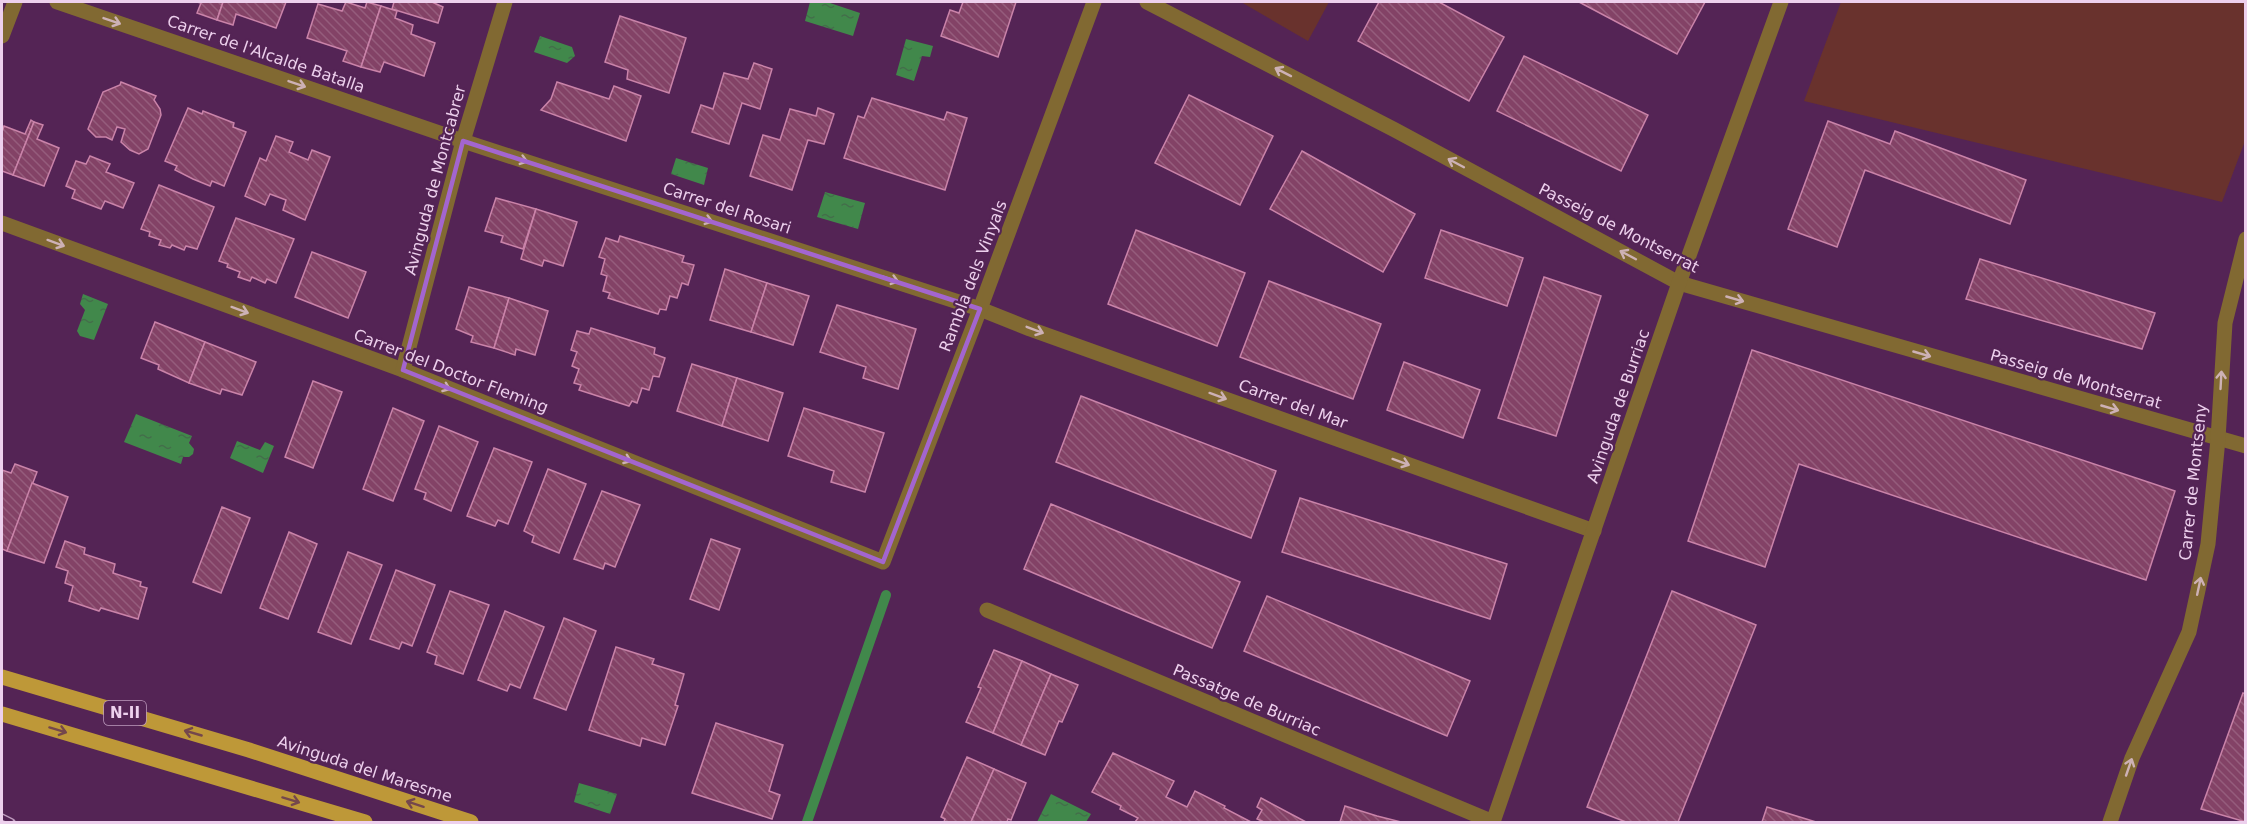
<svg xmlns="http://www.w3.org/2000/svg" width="2247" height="824" viewBox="0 0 2247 824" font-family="'DejaVu Sans',sans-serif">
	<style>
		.park { fill: #69322d }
		.water { fill: url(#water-ripples) }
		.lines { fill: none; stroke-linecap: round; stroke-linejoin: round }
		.stream { stroke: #41884b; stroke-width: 10 }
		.building { fill: url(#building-back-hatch); stroke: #ca83a9; stroke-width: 1.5 }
		.street { stroke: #816932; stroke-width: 15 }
		.primary { stroke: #be9838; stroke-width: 15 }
		.rail-casing { stroke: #be9bbe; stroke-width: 7 }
		.rail { stroke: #542455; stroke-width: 4.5; stroke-dasharray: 14; stroke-linecap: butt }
		.oneway { stroke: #cdb1b5 }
		.oneway2 { stroke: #74474c }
		.marked { fill: none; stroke: #a365cf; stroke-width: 4.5; stroke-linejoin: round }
		.labels { text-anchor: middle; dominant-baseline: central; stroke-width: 4.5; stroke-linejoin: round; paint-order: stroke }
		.shield { fill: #542455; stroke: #bf9cbf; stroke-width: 1.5 }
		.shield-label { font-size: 15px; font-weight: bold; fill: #edd0ed }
		.street-label { font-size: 16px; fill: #edd0ed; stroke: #542455 }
	</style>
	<defs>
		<pattern id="water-ripples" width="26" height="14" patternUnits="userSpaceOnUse" patternTransform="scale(1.5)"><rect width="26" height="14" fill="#41884b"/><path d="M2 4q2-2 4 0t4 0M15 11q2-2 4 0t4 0" fill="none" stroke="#436e4a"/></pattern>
		<pattern id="building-back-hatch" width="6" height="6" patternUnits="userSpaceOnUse" patternTransform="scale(1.5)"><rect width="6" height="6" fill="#834266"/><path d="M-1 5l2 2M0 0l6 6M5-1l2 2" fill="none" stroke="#955c7c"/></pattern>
	</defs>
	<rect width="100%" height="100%" fill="#542455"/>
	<g class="park">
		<polygon points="1241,2 1329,2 1308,41"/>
		<polygon points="1841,2 2245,2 2245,141 2222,202 1804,101"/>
	</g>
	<g class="water">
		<polygon points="810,2 827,2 860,13 853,36 805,21"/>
		<polygon points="540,36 572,47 575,56 567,63 534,52"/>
		<polygon points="906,39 933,46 930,57 922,56 914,81 896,75"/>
		<polygon points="676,158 708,168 704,185 671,174"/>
		<polygon points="825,192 865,203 858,229 817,217"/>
		<polygon points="83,294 108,304 94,340 80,336 77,331 85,310 80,304"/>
		<polygon points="136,414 192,436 189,443 194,449 193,454 189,457 183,457 181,464 124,442"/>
		<polygon points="237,441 260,450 265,442 274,446 263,473 230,458"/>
		<polygon points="579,783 617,794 610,814 574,802"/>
		<polygon points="1051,794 1091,814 1086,822 1037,822"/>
	</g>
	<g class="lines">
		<polyline class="stream" points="807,822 886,595"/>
	</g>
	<g class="building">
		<polygon points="197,2 223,2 217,20 197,13 201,3"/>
		<polygon points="223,2 286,2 276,28 236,14 233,25 217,20"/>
		<polygon points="346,2 365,8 367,2 381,6 361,67 343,61 347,51 307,38 318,4 342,11"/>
		<polygon points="394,2 432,2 443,7 438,23 392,9"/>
		<polygon points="963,2 1016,2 998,57 941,36 950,10 959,13"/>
		<polygon points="1379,2 1439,2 1504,37 1469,101 1358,41"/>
		<polygon points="1579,2 1705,2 1677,54"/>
		<polygon points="381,6 397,11 395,18 413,25 411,34 435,43 424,76 384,62 380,72 361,67"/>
		<polygon points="620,16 686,38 669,93 627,79 628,70 605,62"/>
		<polygon points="1524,56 1648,115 1621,171 1497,111"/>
		<polygon points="754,63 772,69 760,109 742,103 729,144 692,132 701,105 713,109 724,73 748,79"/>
		<polygon points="121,82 156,96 154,100 160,109 161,115 148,149 139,154 130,150 121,142 125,129 117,127 112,140 106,137 96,137 88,129 103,92 120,85"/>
		<polygon points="557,82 609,99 614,86 641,96 626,141 541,110 551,99"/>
		<polygon points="1189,95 1273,136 1240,205 1155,163"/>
		<polygon points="872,98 944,120 947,112 967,118 945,190 844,158 858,116 864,118"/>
		<polygon points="188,108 202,114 203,111 234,123 233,127 246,132 224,186 212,181 210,186 193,179 175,170 177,166 165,161"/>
		<polygon points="818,108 834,114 824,144 808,140 792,190 750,176 763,135 780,140 790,109 816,116"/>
		<polygon points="31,120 34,122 13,175 2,171 2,132 4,126 25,134"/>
		<polygon points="1828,121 1890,144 1895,131 2026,180 2010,224 1865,170 1837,247 1788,229"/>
		<polygon points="34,122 43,125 37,139 59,148 44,186 13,175"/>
		<polygon points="276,136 293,142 289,152 308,160 312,150 330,157 305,220 283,210 286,200 270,194 265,205 245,196 260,158 266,161"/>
		<polygon points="1302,151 1415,214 1383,272 1270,209"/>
		<polygon points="90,156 110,164 106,172 134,183 123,208 105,201 101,209 72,198 75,190 66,186 76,161 86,164"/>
		<polygon points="159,185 214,207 197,249 186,246 184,250 172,245 170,248 159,245 161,240 149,236 150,232 141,229"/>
		<polygon points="496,198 536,209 523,249 501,242 503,236 485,231"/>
		<polygon points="536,209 577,222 563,266 544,260 542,266 521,259"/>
		<polygon points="236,218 294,239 276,283 267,279 265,283 252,277 250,281 238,277 240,272 227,267 228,264 219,261"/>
		<polygon points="1136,230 1245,273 1217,346 1108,304"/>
		<polygon points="1441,230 1523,258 1507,306 1425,278"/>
		<polygon points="620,236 684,256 682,262 694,265 688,285 682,283 677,298 670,296 666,310 660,309 658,314 608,298 610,293 603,291 607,276 601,274 605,259 599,257 606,238 618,242"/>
		<polygon points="312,252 366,272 348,318 295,297"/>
		<polygon points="1980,259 2155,313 2142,349 1966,299"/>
		<polygon points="725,269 767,283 751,332 710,320"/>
		<polygon points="1544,277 1601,296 1556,436 1498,418"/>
		<polygon points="1269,281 1381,324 1353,399 1240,357"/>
		<polygon points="767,283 809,296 793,345 751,332"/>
		<polygon points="469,287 509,298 494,348 471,342 473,336 456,329"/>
		<polygon points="509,298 548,311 535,355 516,349 515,355 494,348"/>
		<polygon points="837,305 916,329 898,389 863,378 866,367 820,352"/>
		<polygon points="155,322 205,342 189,383 158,369 159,365 141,358"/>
		<polygon points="591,328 655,348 654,354 665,358 659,377 653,376 649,390 642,388 637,403 632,401 629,406 579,390 581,385 574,383 579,369 572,366 577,352 571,350 577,331 589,334"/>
		<polygon points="205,342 256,362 242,395 222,389 220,394 189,383"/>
		<polygon points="1752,350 2175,491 2146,580 1799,464 1765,567 1688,541"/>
		<polygon points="1404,362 1480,390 1463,438 1387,410"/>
		<polygon points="692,364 737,378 722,426 677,411"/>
		<polygon points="737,378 783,393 768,441 722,426"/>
		<polygon points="313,381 342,392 313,468 285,457"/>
		<polygon points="1081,396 1276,471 1251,538 1056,462"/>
		<polygon points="393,408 424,421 393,501 363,489"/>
		<polygon points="804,408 884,433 865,492 831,482 834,471 788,456"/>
		<polygon points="439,426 478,442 451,511 424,499 426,493 415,489"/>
		<polygon points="494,448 532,462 508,524 498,520 495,526 467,516"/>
		<polygon points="15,464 37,472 7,551 2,549 2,470 11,473"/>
		<polygon points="548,469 586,484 559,553 532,542 534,536 524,531"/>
		<polygon points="32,483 68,497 44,563 7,551"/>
		<polygon points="602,491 640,505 615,567 605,563 603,569 574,559"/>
		<polygon points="1300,498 1507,564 1490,619 1282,552"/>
		<polygon points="1051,504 1240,582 1212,648 1024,569"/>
		<polygon points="222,507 250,518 221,593 193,582"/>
		<polygon points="289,532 317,544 288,619 260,608"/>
		<polygon points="711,539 740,549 719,610 690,599"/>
		<polygon points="65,541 85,548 84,554 115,564 113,573 141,582 140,586 147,588 138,619 101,608 99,611 69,601 73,586 65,583 68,571 56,567"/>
		<polygon points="348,552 382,565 351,644 318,632"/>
		<polygon points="396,570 435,585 412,646 402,642 399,649 370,639"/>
		<polygon points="450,591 489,605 463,674 435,664 437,656 427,652"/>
		<polygon points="1672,591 1756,625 1678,822 1626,822 1587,807"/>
		<polygon points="1267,596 1470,681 1447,736 1244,651"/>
		<polygon points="505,611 544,627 520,688 510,684 507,691 478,680"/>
		<polygon points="564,618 596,631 566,710 534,698"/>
		<polygon points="616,647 654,659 652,664 684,674 675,705 678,706 665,745 642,738 640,746 589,730"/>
		<polygon points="994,650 1022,661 993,733 966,722 981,688 978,687"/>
		<polygon points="1022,661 1051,674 1021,745 993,733"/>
		<polygon points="1051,674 1078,685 1062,722 1059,721 1045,755 1021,745"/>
		<polygon points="2243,693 2246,694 2246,822 2201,809"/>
		<polygon points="716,723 783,745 769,791 780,795 772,819 692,793"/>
		<polygon points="1113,753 1174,781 1166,797 1187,807 1195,791 1225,806 1224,808 1251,822 1135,822 1138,818 1120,809 1121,806 1092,792"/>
		<polygon points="967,757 994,769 971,822 944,822 945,819 941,817"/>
		<polygon points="994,769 1026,783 1011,820 1008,819 1007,822 971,822"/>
		<polygon points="1261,798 1306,822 1264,822 1257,819 1262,810 1257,807"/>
		<polygon points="1345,806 1377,816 1401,822 1340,822"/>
		<polygon points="1767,807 1816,822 1762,822"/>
	</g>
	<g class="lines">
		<g class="street">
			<polyline points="57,2 463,141 980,309 1030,329 1594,531"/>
			<polyline points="1147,2 1395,130 1679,283 2246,446"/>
			<polyline points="2,36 15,2"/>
			<polyline points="2,223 403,370 883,562 980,309 1094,2"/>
			<polyline points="403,370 463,141 505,2"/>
			<polyline points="987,610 1493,822 1679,283 1781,2"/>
			<polyline points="2110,822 2132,758 2189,632 2208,544 2218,439 2225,323 2246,239"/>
		</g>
		<g class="primary">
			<polyline points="2,677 249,750 471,822"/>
			<polyline points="2,714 365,822"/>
		</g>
		<defs>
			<polyline id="rail" points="2,817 12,822"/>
		</defs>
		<use href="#rail" class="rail-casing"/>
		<use href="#rail" class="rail"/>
	</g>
	<defs><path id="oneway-shaft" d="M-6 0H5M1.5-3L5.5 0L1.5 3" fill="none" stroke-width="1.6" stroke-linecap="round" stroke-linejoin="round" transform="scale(1.5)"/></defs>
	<g class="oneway">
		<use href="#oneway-shaft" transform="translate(112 21) rotate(19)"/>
		<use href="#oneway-shaft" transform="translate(1283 72) rotate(-153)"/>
		<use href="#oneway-shaft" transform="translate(297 84) rotate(19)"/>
		<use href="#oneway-shaft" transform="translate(519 159) rotate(18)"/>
		<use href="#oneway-shaft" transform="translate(1456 163) rotate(-152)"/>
		<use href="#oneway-shaft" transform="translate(704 219) rotate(18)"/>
		<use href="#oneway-shaft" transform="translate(56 243) rotate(20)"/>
		<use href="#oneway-shaft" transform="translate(1628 255) rotate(-152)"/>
		<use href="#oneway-shaft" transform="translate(890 279) rotate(18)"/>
		<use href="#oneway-shaft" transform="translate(1735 299) rotate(16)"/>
		<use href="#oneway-shaft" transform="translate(240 310) rotate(20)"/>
		<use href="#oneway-shaft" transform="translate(1035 330) rotate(21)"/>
		<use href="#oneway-shaft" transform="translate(1922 354) rotate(16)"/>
		<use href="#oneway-shaft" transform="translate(2221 380) rotate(-87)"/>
		<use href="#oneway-shaft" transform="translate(442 386) rotate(22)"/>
		<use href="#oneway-shaft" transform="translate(1218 396) rotate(20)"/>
		<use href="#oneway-shaft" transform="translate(2110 408) rotate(16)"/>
		<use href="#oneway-shaft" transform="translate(623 458) rotate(22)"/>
		<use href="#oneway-shaft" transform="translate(1401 462) rotate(20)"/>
		<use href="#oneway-shaft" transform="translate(2199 586) rotate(-78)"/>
		<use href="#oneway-shaft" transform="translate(2129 767) rotate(-71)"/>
	</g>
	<g class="oneway2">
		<use href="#oneway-shaft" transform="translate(58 730) rotate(17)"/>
		<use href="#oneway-shaft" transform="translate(193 733) rotate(-164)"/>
		<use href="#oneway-shaft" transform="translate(291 800) rotate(17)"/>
		<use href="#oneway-shaft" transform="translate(415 804) rotate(-162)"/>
	</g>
	<path class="marked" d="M463,141l517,168 -97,253 -480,-192z"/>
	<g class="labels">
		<rect class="shield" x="104" y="701" width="42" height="24" rx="4.5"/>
		<g class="shield-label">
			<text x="125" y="713">N-II</text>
		</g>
		<g class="street-label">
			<text transform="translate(266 54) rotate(19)">Carrer de l'Alcalde Batalla</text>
			<text transform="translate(435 180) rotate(-75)">Avinguda de Montcabrer</text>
			<text transform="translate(727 208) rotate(18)">Carrer del Rosari</text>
			<text transform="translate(1619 228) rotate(27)">Passeig de Montserrat</text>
			<text transform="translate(973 276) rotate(-69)">Rambla dels Vinyals</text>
			<text transform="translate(451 371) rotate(21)">Carrer del Doctor Fleming</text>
			<text transform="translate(2076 379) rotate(16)">Passeig de Montserrat</text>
			<text transform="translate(1293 404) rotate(20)">Carrer del Mar</text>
			<text transform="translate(1618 406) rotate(-71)">Avinguda de Burriac</text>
			<text transform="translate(2193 482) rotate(-84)">Carrer de Montseny</text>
			<text transform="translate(1247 700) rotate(23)">Passatge de Burriac</text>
			<text transform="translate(365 769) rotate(18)">Avinguda del Maresme</text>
		</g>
	</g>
	<rect width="2247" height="824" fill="none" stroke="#edd0ed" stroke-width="6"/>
</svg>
